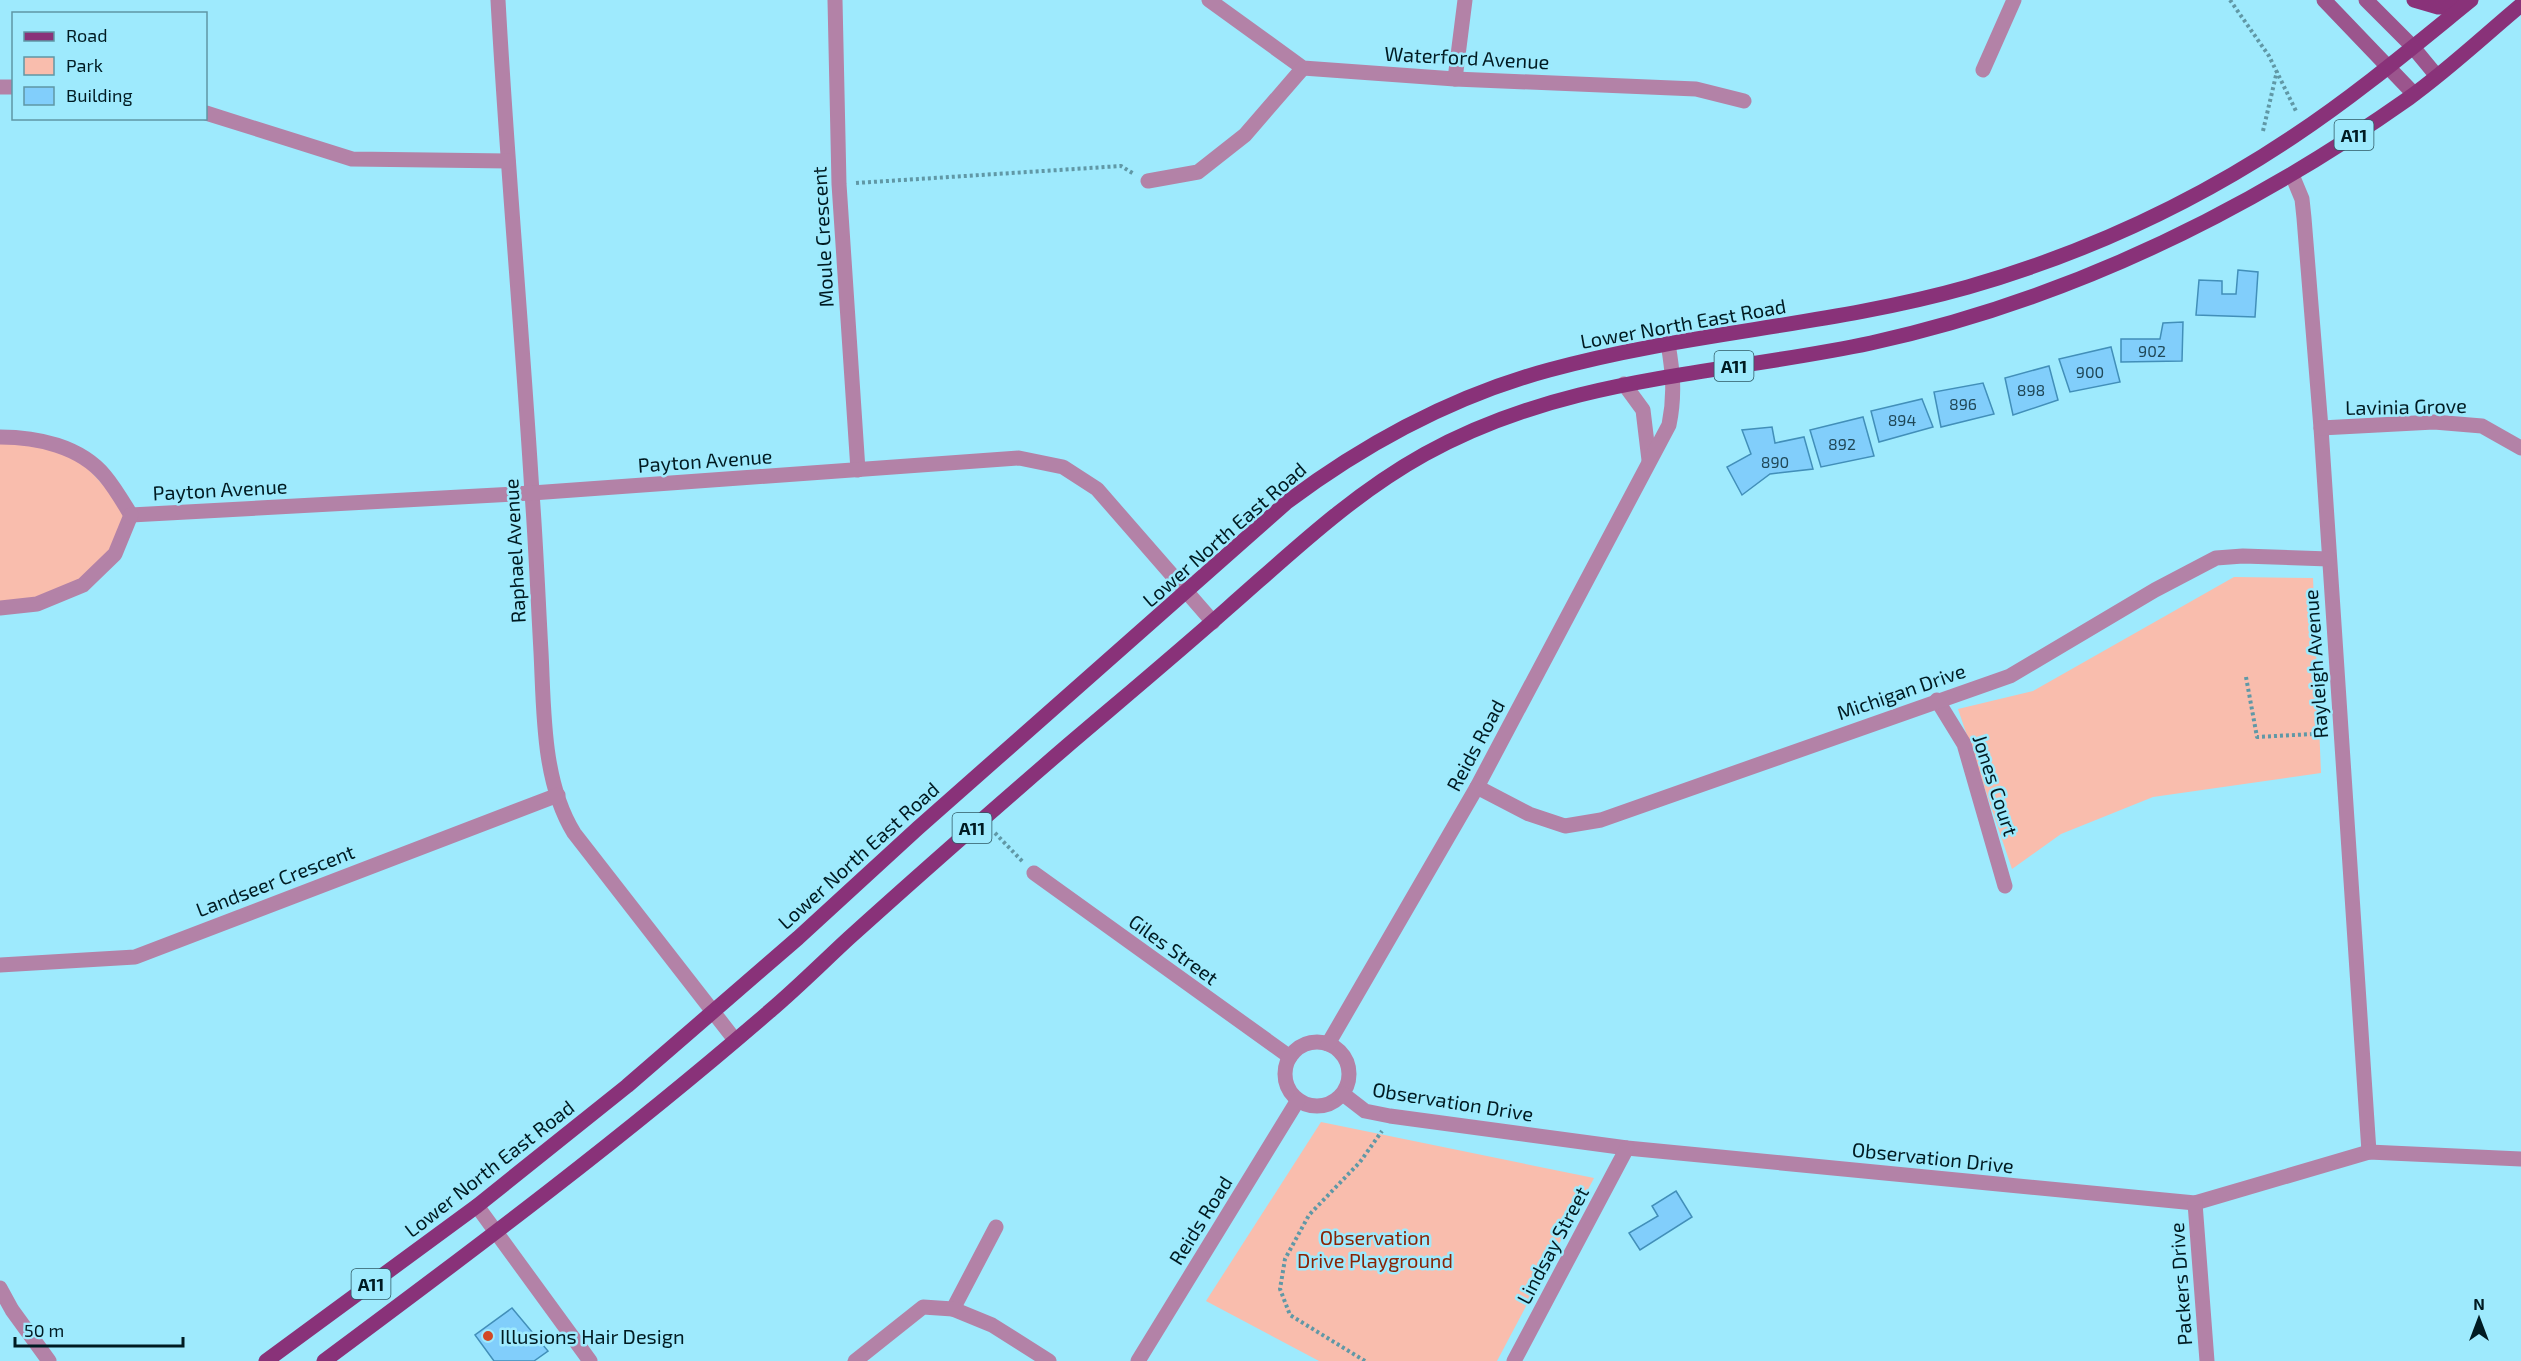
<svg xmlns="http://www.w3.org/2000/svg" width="2521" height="1361" viewBox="0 0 2521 1361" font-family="'Exo 2',sans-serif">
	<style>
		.green { fill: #f9bdad }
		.building { fill: #81cefb; stroke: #428fb9; stroke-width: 1.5 }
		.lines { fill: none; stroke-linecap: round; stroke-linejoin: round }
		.path { stroke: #6098a6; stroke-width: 4; stroke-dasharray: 3 3; stroke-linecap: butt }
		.street { stroke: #b382a7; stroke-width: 15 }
		.secondary { stroke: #9b558d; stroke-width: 15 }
		.primary { stroke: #893279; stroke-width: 15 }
		.poi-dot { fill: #d24925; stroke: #9eeafd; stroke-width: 2 }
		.labels { text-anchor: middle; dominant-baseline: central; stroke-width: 5; stroke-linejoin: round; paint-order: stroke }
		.number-label { font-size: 16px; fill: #204858 }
		.shield { fill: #9eeafd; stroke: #2f5964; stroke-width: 1.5 }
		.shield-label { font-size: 18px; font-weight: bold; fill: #001b22 }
		.street-label { font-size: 20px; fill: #001b22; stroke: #9eeafd }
		.park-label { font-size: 20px; fill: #8a2304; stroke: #9eeafd }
		.poi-label { font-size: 20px; fill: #001b22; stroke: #9eeafd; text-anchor: start }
	</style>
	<rect width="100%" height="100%" fill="#9eeafd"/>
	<g class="green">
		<polygon points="0,437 69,448 131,515 115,554 83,585 0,608"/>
		<polygon points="2234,577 2313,578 2321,773 2153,797 2061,834 2012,869 1958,709 2033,691"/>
		<polygon points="1321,1122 1594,1178 1497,1361 1319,1361 1206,1301"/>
	</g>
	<g class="building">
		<polygon points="2238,270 2258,272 2255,317 2196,315 2199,280 2222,281 2222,294 2236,294"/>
		<polygon points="2183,322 2182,361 2121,362 2121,339 2160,339 2163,323"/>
		<polygon points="2111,347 2120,382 2070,392 2059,359"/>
		<polygon points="2049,366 2058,400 2013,415 2005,378"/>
		<polygon points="1983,383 1994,414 1941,427 1934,392"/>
		<polygon points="1922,399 1933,427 1879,442 1871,411"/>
		<polygon points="1863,417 1874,456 1821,467 1810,430"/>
		<polygon points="1772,427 1775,443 1804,437 1813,469 1770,474 1742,495 1727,467 1751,454 1742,430"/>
		<polygon points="1676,1191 1692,1217 1640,1250 1629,1233 1658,1216 1652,1206"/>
		<polygon points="512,1308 548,1351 534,1361 494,1361 475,1335"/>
	</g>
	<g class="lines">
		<g class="path">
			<polyline points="2230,0 2269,56 2296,111"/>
			<polyline points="2263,131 2277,71"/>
			<polyline points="856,183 1121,166 1134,174"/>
			<polyline points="2246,677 2257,737 2313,734"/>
			<polyline points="995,833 1023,862"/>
			<polyline points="1365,1361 1290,1315 1280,1289 1285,1259 1309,1215 1360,1162 1382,1131"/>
		</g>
		<g class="street">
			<path d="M498,0c9,165 24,329 34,493 4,53 6,106 9,159 3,58 1,129 33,181l161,207"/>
			<polyline points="835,0 839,184 858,470"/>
			<polyline points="1209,0 1303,68 1455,79 1696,89 1744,101"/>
			<polyline points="1983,70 2014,0"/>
			<polyline points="1455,79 1465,0"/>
			<polyline points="0,87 14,87"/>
			<polyline points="206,113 352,159 508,161"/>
			<polyline points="2292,175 2302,199 2304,218 2321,428 2369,1152"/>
			<polyline points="1148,181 1198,172 1245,135 1303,68"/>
			<polyline points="1624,384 1643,410 1649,460"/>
			<polyline points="2321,428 2434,422 2482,426 2521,448"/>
			<path d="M0,437c37,0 80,9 105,39 10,12 18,26 26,39"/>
			<polyline points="131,515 532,493 1019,458 1063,467 1097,489 1213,622"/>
			<polyline points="0,608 37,604 83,585 115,554 131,515"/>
			<polyline points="1937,700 1964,744 2005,886"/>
			<polyline points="1477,787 1529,814 1565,826 1601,820 2010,676 2155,590 2216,558 2243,556 2329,559"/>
			<polyline points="1034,873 1290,1057"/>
			<polyline points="0,965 135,957 558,795"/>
			<circle cx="1317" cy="1074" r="32"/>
			<path d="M1328,1044l149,-257 192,-362c6,-29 4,-53 -1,-81"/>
			<polyline points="1343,1094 1365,1111 1390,1116 1627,1148 2195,1203 2369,1152 2521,1159"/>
			<polyline points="2195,1203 2207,1361"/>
			<polyline points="477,1206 590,1361"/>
			<polyline points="0,1288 12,1310 49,1361"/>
			<polyline points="953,1309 996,1227"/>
			<polyline points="855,1361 923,1307 953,1309 992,1325 1049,1361"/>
			<polyline points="1138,1361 1298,1100"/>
			<polyline points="1514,1361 1627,1148"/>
		</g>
		<g class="secondary">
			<polyline points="2324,0 2414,94"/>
			<polyline points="2366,0 2412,46 2436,75"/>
		</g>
		<g class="primary">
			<polyline points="2414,0 2438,7 2461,7"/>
			<path d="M266,1361l211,-155 150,-120 171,-148 120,-110 369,-326c79,-59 166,-106 262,-132 138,-38 281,-44 419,-83 115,-33 226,-84 326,-151 62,-41 119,-89 177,-136"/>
			<path d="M324,1361c152,-113 304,-227 447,-351 27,-23 52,-48 78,-72 72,-65 145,-129 218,-192 54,-46 108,-91 161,-138 63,-55 123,-113 197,-154 143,-79 291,-78 446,-111 196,-43 375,-130 538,-245 39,-28 75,-62 112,-93"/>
		</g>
	</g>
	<circle class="poi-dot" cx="488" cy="1336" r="6"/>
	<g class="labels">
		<g class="number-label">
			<text x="2152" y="350">902</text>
			<text x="2090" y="371">900</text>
			<text x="2031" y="389">898</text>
			<text x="1963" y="403">896</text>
			<text x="1902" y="419">894</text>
			<text x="1842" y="443">892</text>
			<text x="1775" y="461">890</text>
		</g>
		<g class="shield">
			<rect x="2334.5" y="120" width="39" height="30" rx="4.5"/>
			<rect x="1714.5" y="351" width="39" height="30" rx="4.5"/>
			<rect x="952.5" y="813" width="39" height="30" rx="4.5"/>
			<rect x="351.5" y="1269" width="39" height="30" rx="4.5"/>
		</g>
		<g class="shield-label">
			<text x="2354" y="135">A11</text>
			<text x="1734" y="366">A11</text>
			<text x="972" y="828">A11</text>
			<text x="371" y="1284">A11</text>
		</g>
		<g class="street-label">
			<text transform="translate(1467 57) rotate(3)">Waterford Avenue</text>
			<text transform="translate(822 237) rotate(-93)">Moule Crescent</text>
			<text transform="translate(1683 323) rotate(-10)">Lower North East Road</text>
			<text transform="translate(2406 406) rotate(-1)">Lavinia Grove</text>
			<text transform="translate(705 460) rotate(-4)">Payton Avenue</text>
			<text transform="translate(220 489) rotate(-3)">Payton Avenue</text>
			<text transform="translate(1224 534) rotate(-41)">Lower North East Road</text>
			<text transform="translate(514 551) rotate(-93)">Raphael Avenue</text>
			<text transform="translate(2315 664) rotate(-94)">Rayleigh Avenue</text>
			<text transform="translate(1901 691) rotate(-19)">Michigan Drive</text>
			<text transform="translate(1475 745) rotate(-62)">Reids Road</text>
			<text transform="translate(1996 785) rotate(72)">Jones Court</text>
			<text transform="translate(858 855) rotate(-42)">Lower North East Road</text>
			<text transform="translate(275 880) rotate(-21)">Landseer Crescent</text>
			<text transform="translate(1174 949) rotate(36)">Giles Street</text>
			<text transform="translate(1453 1101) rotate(9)">Observation Drive</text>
			<text transform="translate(1933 1157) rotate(6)">Observation Drive</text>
			<text transform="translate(489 1168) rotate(-38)">Lower North East Road</text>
			<text transform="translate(1200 1220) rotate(-58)">Reids Road</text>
			<text transform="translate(1552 1245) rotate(-62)">Lindsay Street</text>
			<text transform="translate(2180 1284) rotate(-94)">Packers Drive</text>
		</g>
		<g class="park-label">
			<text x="1375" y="1237">Observation<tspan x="1375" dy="23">Drive Playground</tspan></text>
		</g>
		<g class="poi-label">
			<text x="500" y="1336">Illusions Hair Design</text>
		</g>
	</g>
	<rect x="12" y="12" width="195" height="108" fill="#9eeafd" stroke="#5f97a5" stroke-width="1.5"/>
	<rect x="24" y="32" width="30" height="9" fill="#893279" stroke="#5f97a5" stroke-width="1.5"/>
	<text x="66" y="42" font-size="18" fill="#001b22">Road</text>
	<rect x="24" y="57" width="30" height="18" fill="#f9bdad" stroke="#5f97a5" stroke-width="1.5"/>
	<text x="66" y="72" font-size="18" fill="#001b22">Park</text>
	<rect x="24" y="87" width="30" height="18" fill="#81cefb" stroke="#5f97a5" stroke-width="1.5"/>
	<text x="66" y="102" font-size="18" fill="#001b22">Building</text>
	<g transform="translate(2479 1319)" stroke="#9eeafd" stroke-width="4.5" paint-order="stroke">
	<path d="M0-4.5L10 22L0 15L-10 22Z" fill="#001b22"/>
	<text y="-9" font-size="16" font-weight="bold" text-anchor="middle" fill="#001b22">N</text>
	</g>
	<path d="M15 1337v9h168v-9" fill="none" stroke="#001b22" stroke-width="3"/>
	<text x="24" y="1337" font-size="18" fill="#001b22" stroke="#9eeafd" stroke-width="4.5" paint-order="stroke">50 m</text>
</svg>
